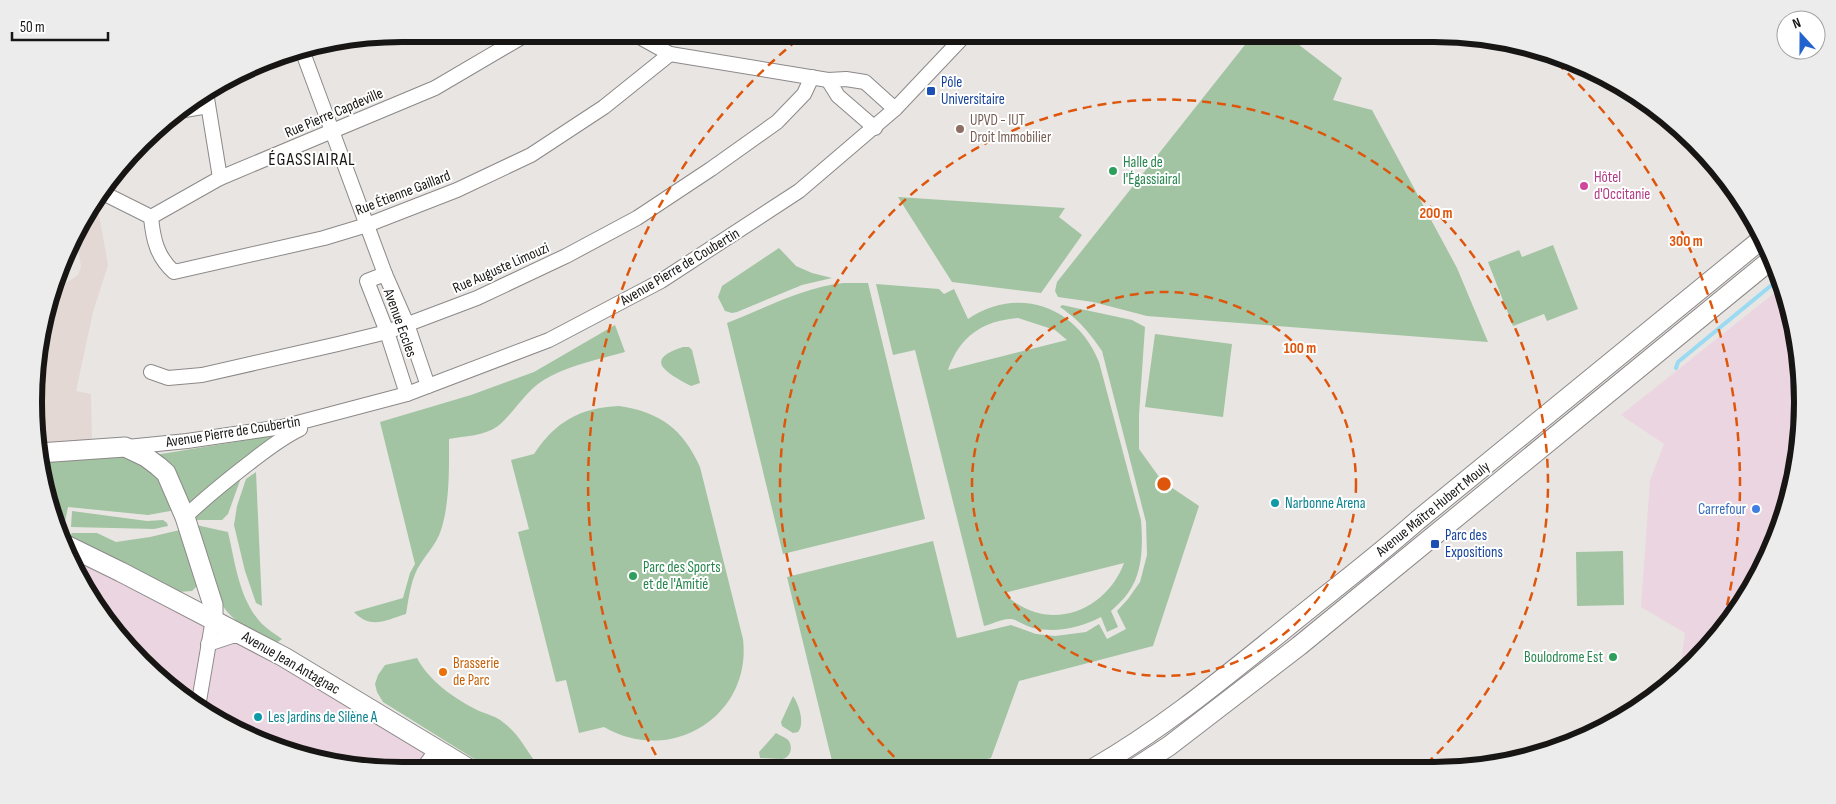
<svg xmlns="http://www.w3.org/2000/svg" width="1836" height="804" viewBox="0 0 1836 804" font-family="'Sofia Sans Condensed',sans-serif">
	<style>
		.commercial { fill: #ebd5e1 }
		.built { fill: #e3d8d3 }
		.green { fill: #a2c4a2; fill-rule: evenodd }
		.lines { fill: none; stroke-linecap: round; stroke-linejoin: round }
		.stream { stroke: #9adaf2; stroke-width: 4 }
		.minor-casing { stroke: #8c8988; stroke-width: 16 }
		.secondary-casing { stroke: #8c8988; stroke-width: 21 }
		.minor { stroke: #fff; stroke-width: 14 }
		.secondary { stroke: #fff; stroke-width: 19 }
		.ring { fill: none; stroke: #de560c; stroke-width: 2.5; stroke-dasharray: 9 6 }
		.transit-dot { fill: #1a4fb4; stroke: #fff; stroke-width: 2 }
		.education-dot { fill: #8d6e63; stroke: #fff; stroke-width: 2 }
		.leisure-dot { fill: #2e9e5b; stroke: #fff; stroke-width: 2 }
		.hotel-dot { fill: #d1479c; stroke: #fff; stroke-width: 2 }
		.culture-dot { fill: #0f9aa8; stroke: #fff; stroke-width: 2 }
		.shop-dot { fill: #3f7fe0; stroke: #fff; stroke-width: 2 }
		.food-dot { fill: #e8710a; stroke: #fff; stroke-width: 2 }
		.labels { text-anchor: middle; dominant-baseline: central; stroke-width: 4; stroke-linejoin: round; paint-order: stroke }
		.transit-label { font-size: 15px; fill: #164399; stroke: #fff; text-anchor: start }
		.street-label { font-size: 15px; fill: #171615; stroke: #fff }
		.education-label { font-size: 15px; fill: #785e54; stroke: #fff; text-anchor: start }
		.leisure-label { font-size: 15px; fill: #27864d; stroke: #fff; text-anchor: start }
		.hotel-label { font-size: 15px; fill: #b23c85; stroke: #fff; text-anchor: start }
		.culture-label { font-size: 15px; fill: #0d838f; stroke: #fff; text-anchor: start }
		.shop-label { font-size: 15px; fill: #366cbe; stroke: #fff; text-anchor: end }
		.food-label { font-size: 15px; fill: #c56008; stroke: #fff; text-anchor: start }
		.quarter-label { font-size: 18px; letter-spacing: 1px; fill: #171615; stroke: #fff }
		.rim { fill: none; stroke: #171615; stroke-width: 6 }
		.centre { fill: #de560c; stroke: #fff; stroke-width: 2.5 }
		.ring-label { font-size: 15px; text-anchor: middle; font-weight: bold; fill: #de560c; stroke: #fff; stroke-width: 4; stroke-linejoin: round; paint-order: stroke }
	</style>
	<rect width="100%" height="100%" fill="#e9e5e3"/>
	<g class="commercial">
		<polygon points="1782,287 1790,307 1801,378 1799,450 1783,521 1740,607 1679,677 1685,633 1641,607 1650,480 1664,444 1621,415"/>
		<polygon points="72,558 182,609 315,682 456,770 402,770 283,751 218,721 159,679 83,586"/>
	</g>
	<polygon class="built" points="97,204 108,265 93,312 76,391 91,394 92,441 38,445 34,402 41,330 57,289 78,275 81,266 76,237 83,218 94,205"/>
	<g class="green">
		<polygon points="1285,34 1342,78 1333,100 1372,110 1457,268 1488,342 1147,316 1093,302 1058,297 1055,291 1057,282 1248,41 1276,45"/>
		<polygon points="898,197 1065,208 1059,217 1082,235 1041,293 952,282"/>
		<polygon points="1553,245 1578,309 1547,321 1544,314 1513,326 1488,262 1519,250 1522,257"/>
		<polygon points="779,248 796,266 812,273 832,278 802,285 737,312 732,313 725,311 718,297 722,286"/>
		<path d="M843,283h25l57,236 -142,35 -56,-231c38,-15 75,-35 116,-40z"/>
		<path d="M876,284l63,5 5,5 10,-5 14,30c51,-34 109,-12 131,43l42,158c2,24 2,53 -13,73 -5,7 -11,12 -17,18l7,16 -11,5 -6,-15c-22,11 -44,16 -68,11 -8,-2 -15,-8 -22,-9 -7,-1 -19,5 -27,7l-69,-276 -22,5zM1018,318l37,12 12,10 -119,30c12,-34 34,-49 70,-52zM1124,563c-19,51 -80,71 -120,30z"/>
		<path d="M1062,305l70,15 13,7 -6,88v34l23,32 37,25 -46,140 -134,35 -28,77 -45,11h-112l-47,-192 146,-36 24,97 54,-13 25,9 19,2 31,-4 13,-8 8,15 19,-10 -9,-18 11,-12 12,-17 7,-27 -1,-33 -44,-171c-13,-19 -22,-30 -42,-44z"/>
		<path d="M615,325l10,27c-25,7 -51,12 -74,24 -24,11 -34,34 -53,50 -13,10 -34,10 -49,13 0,29 1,63 -8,91 -4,13 -13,22 -20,33 -10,14 -12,34 -15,51 -20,6 -35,16 -52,-2l49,-14 7,-25 5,-9 -35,-142 91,-27 63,-23z"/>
		<polygon points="1155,334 1232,344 1223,417 1145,407"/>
		<path d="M683,347h6l3,3 8,33 -9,3c-22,-12 -50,-26 -8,-39z"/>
		<path d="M619,406c41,6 64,23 81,61l43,172c9,77 -72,127 -139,88l-25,6 -13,-53 -10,2 -38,-150 11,-3 -18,-69 23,-6c22,-33 46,-46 85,-48z"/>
		<polygon points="279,432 255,452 188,512 155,455 247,440"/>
		<polygon points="126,453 151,465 176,510 148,515 68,507 63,532 41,474 39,459"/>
		<polygon points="256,472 262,606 256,603 245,571 234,525 237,506 246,479"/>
		<polygon points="242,475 228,514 222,520 194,520 209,502"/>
		<polygon points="72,511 147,521 163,520 167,523 168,526 154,529 71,527"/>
		<path d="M196,525l32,7c7,30 11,67 33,91 6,6 14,11 21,16l-7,5c-17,-10 -38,-19 -50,-35 -14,-19 -22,-60 -29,-84z"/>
		<polygon points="184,529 199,584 192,591 177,592 67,540 72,533 97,533 116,542 150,537"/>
		<polygon points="1623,551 1624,605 1577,606 1576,552"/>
		<path d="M417,658c11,22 38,41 60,52 9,4 19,6 27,13 17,12 24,33 39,47h-51l-109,-68 -6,-10 -2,-8 3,-9 7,-10z"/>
		<path d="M793,696c6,8 12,28 5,36l-5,1 -11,-7 -1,-4z"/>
		<path d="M776,733c3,2 8,4 11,6 7,6 4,19 -5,20 -7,0 -15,-1 -22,-1l-1,-6z"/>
	</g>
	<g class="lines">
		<polyline class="stream" points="1676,368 1678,362 1779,279"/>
		<defs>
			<g id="minor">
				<polyline points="634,34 670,54 828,80"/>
				<polyline points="302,50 385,274"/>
				<polyline points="206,92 220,178"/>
				<polyline points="179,111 208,106"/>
				<polyline points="875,128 838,96 828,80 846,79 865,82 895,109"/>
				<polyline points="103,193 151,217"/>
				<path d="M151,217c2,22 6,40 23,55l150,-34 43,-13 90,-35 74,-35 73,-48 66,-53"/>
				<polyline points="151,217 220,178 435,88 527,34"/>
				<polyline points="151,372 168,378 202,375 338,344 387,332 477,298 566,256 637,218 711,169 777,122 804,94 812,77"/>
				<polyline points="407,394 387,332 367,281 385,274 407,324 428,386"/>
				<polyline points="127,447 187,441 282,427 407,394 549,340 661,281 799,191 895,109 966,34"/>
				<path d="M185,517c20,-19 41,-36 63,-53 17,-13 33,-26 52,-35"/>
				<polyline points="208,644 232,636 243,636"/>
				<polyline points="198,707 213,619"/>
				<polyline points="422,770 437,749"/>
			</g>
			<g id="secondary">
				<polyline points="39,453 125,447 146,457 158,466 166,473 185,517 213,605 213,619"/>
				<polyline points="68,546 121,572 284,657 471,770"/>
				<path d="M1094,768c68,-39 127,-88 188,-137 45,-37 92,-72 136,-111l345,-282"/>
				<polyline points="1135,768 1169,746 1299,646 1772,259"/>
			</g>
		</defs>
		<use href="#minor" class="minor-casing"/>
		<use href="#secondary" class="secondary-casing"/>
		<use href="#minor" class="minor"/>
		<use href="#secondary" class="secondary"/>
	</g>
	<g class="ring">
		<circle cx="1164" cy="484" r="192"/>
		<path d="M905 767A384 384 0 1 1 1423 767"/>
		<path d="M663 768A576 576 0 0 1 802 36M1546 53A576 576 0 0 1 1723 623"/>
	</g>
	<g class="transit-dot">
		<rect x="926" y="86" width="10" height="10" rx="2.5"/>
		<rect x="1430" y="539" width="10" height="10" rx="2.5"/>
	</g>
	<circle class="education-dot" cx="960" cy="129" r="5"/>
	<g class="leisure-dot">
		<circle cx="1113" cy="171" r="5"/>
		<circle cx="633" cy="576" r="5"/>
		<circle cx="1613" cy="657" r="5"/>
	</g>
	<circle class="hotel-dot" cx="1584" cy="186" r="5"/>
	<g class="culture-dot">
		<circle cx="1275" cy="503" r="5"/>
		<circle cx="258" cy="717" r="5"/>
	</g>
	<circle class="shop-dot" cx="1756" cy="509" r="5"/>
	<circle class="food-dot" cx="443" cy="672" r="5"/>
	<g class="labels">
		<g class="transit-label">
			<text x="941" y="82">Pôle<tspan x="941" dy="17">Universitaire</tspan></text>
			<text x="1445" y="535">Parc des<tspan x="1445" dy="17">Expositions</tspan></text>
		</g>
		<g class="street-label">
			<text transform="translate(334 113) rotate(-23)">Rue Pierre Capdeville</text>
			<text transform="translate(403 193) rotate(-21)">Rue Étienne Gaillard</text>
			<text transform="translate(680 267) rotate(-31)">Avenue Pierre de Coubertin</text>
			<text transform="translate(501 268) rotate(-24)">Rue Auguste Limouzi</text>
			<text transform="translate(400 323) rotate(70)">Avenue Eccles</text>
			<text transform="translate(233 432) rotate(-9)">Avenue Pierre de Coubertin</text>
			<text transform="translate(1433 509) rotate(-39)">Avenue Maître Hubert Mouly</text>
			<text transform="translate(291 663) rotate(30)">Avenue Jean Antagnac</text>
		</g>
		<g class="education-label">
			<text x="970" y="120">UPVD - IUT<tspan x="970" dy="17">Droit Immobilier</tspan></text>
		</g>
		<g class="leisure-label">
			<text x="1123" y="162">Halle de<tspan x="1123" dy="17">l'Égassiairal</tspan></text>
			<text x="643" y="567">Parc des Sports<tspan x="643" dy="17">et de l'Amitié</tspan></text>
			<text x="1603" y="657" text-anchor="end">Boulodrome Est</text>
		</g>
		<g class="hotel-label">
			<text x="1594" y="177">Hôtel<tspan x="1594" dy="17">d'Occitanie</tspan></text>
		</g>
		<g class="culture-label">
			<text x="1285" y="503">Narbonne Arena</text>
			<text x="268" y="717">Les Jardins de Silène A</text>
		</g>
		<g class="shop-label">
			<text x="1746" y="509">Carrefour</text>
		</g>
		<g class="food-label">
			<text x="453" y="663">Brasserie<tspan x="453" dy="17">de Parc</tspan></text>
		</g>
		<g class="quarter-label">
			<text x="312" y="159">ÉGASSIAIRAL</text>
		</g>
	</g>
	<path d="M0 0H1836V804H0ZM402 42H1434A360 360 0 0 1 1794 402V402A360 360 0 0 1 1434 762H402A360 360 0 0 1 42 402V402A360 360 0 0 1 402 42Z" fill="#ececec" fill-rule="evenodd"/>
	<path class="rim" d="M402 42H1434A360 360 0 0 1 1794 402V402A360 360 0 0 1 1434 762H402A360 360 0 0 1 42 402V402A360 360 0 0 1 402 42Z"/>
	<circle cx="1164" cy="484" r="8" class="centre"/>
	<g class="ring-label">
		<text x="1436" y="218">200 m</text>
		<text x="1686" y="246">300 m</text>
		<text x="1300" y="353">100 m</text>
	</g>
	<g transform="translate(1801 35) rotate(339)"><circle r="24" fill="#ffffff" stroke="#a2a2a1"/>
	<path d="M0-4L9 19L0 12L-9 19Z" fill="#2363cf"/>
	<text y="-8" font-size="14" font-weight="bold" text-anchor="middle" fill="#171615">N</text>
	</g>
	<path d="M12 32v8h96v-8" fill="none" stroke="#171615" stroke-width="2.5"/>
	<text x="20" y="32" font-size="15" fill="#171615" stroke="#ffffff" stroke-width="4" paint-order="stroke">50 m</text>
</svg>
